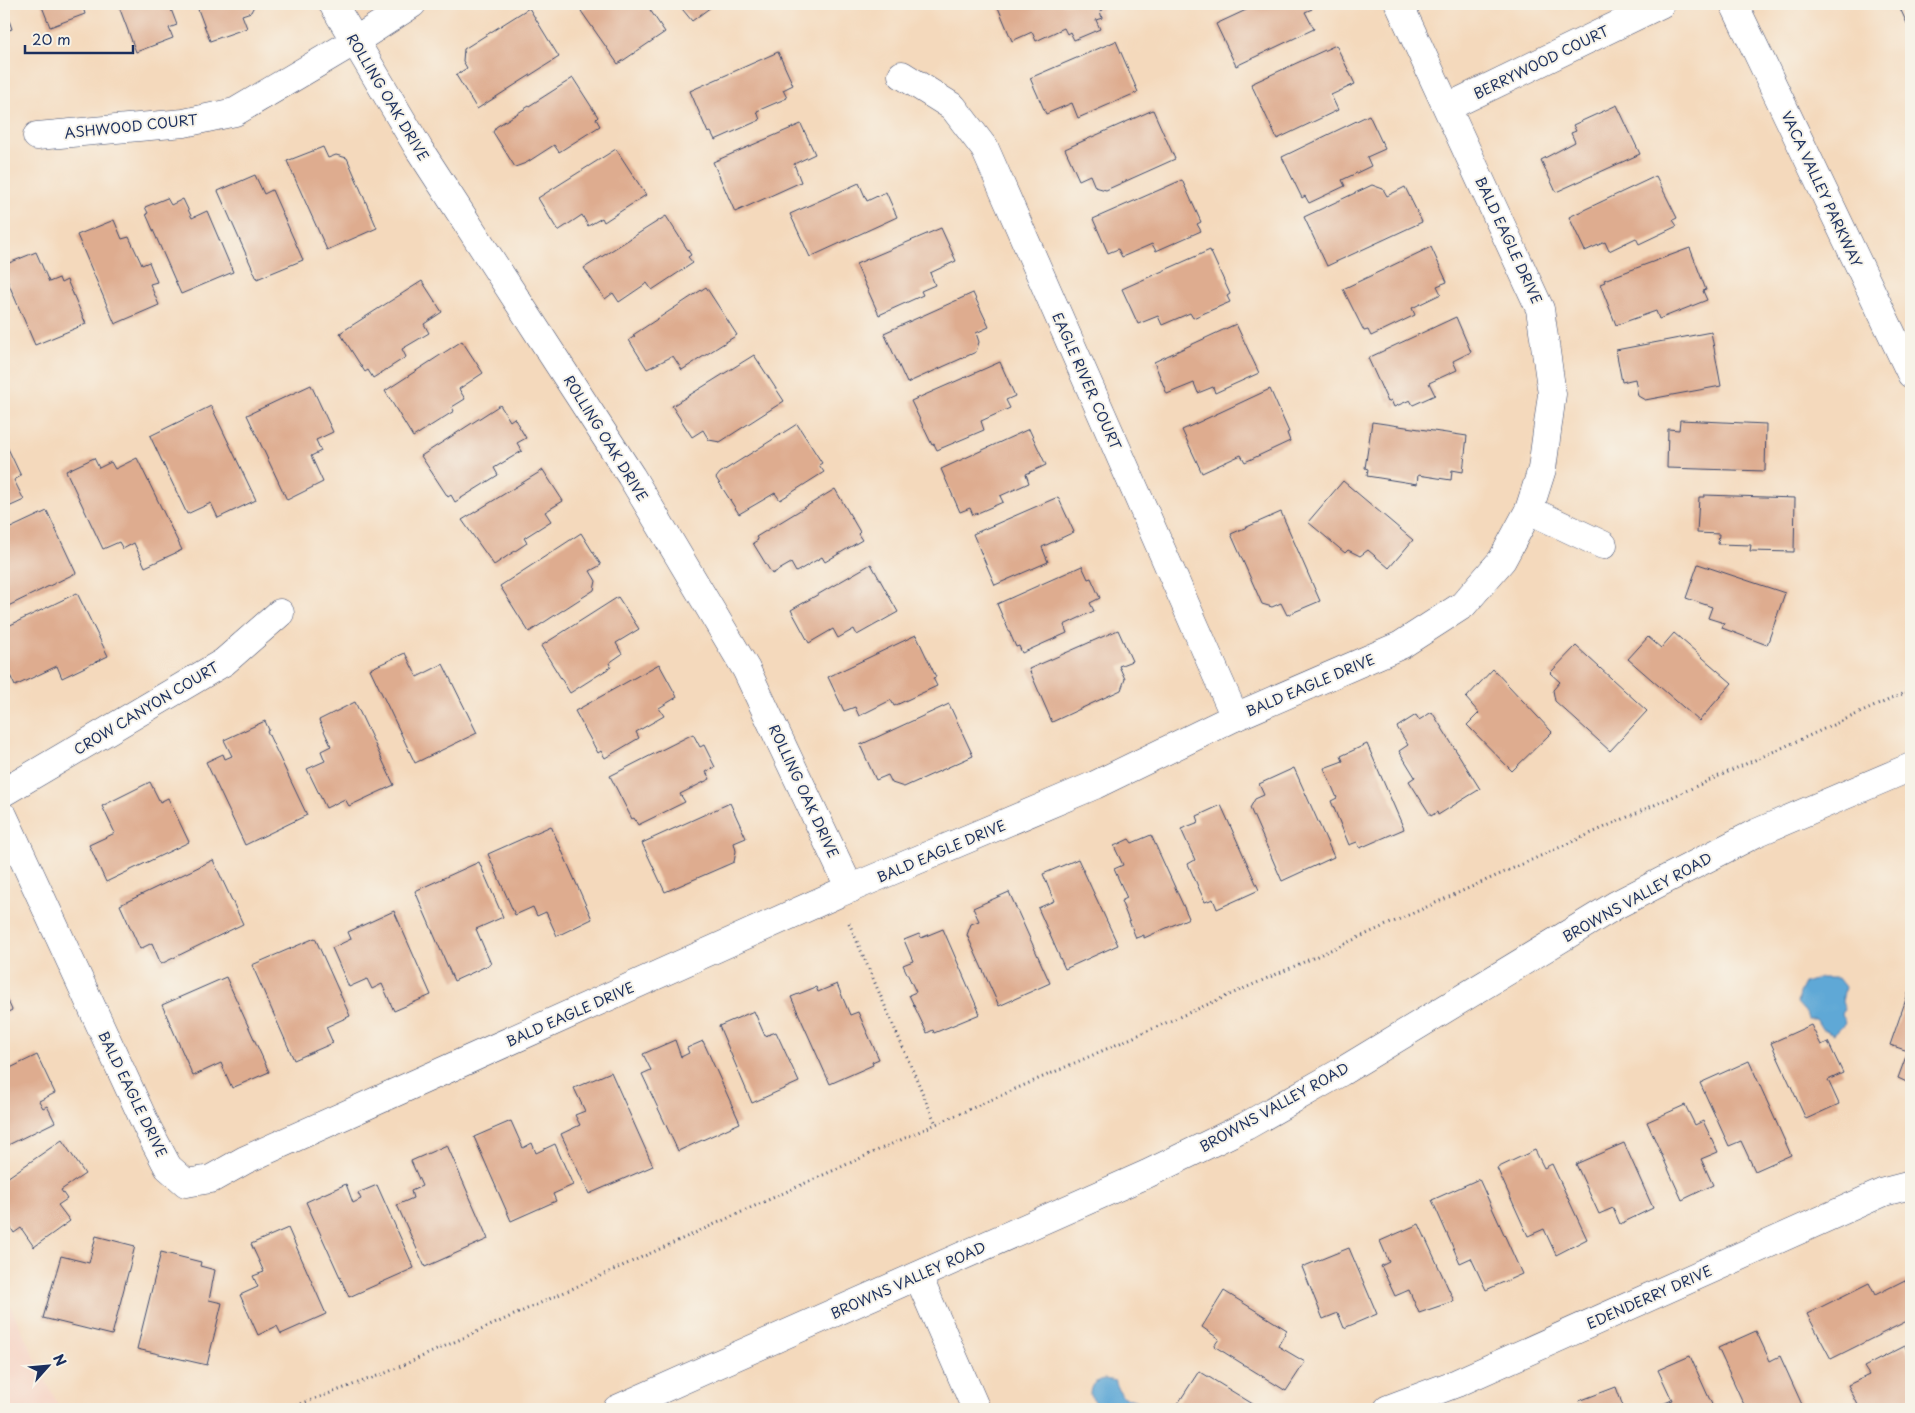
<svg xmlns="http://www.w3.org/2000/svg" width="1915" height="1413" viewBox="0 0 1915 1413" font-family="'Playpen Sans',sans-serif">
	<style>
		.built { fill: #f6d2c3 }
		.water { fill: #5ea8d6; stroke: #3c6c9a }
		.building { fill: #deac8f }
		.lines { fill: none; stroke-linecap: round; stroke-linejoin: round }
		.minor-casing { stroke: #3c486c; stroke-width: 29 }
		.major-casing { stroke: #3c486c; stroke-width: 29 }
		.path { stroke: #3c486c; stroke-width: 3; stroke-dasharray: 1 4; stroke-linecap: butt }
		.minor { stroke: #fff; stroke-width: 28 }
		.major { stroke: #fff; stroke-width: 28 }
		.labels { text-anchor: middle; dominant-baseline: central; stroke-width: 4; stroke-linejoin: round; paint-order: stroke }
		.street-label { font-size: 14px; fill: #1b2f5e; stroke: #f7f3e8 }
	</style>
	<rect width="100%" height="100%" fill="#f7f3e8"/>
	<filter id="ink" filterUnits="userSpaceOnUse"><feTurbulence type="fractalNoise" baseFrequency=".02" numOctaves="2"/><feDisplacementMap in="SourceGraphic" scale="10" xChannelSelector="R" yChannelSelector="G"/><feConvolveMatrix kernelMatrix="1 2 1 2 8 2 1 2 1" color-interpolation-filters="sRGB"/></filter>
	<filter id="wash" filterUnits="userSpaceOnUse"><feTurbulence type="fractalNoise" baseFrequency=".0096" numOctaves="4" result="noise"/><feDisplacementMap in="SourceGraphic" scale="20" xChannelSelector="R" yChannelSelector="G"/><feGaussianBlur stdDeviation="1.12" result="paint"/><feColorMatrix in="noise" values="0 0 0 0 0 0 0 0 0 0 0 0 0 0 0 0 0 1.4 0 .05"/><feComposite in="paint" operator="in"/></filter>
	<g filter="url(#wash)">
		<rect width="100%" height="100%" fill="#f4d9bc"/>
		<polygon class="built" points="4,1293 45,1379 60,1409 4,1409"/>
		<g class="water">
			<polygon points="1820,978 1838,978 1845,987 1842,1002 1845,1009 1842,1014 1845,1023 1834,1034 1822,1029 1816,1019 1808,1019 1806,1013 1797,1003 1799,993 1804,983"/>
			<path d="M1105,1379l10,2 7,15c9,5 17,0 20,13h-46l-1,-8 -5,-6c0,-10 5,-15 15,-16z"/>
		</g>
		<g id="blocks">
			<g class="building">
				<polygon points="41,4 82,4 85,14 50,27"/>
				<polygon points="118,4 169,4 177,25 169,28 173,38 136,52"/>
				<polygon points="196,4 255,4 251,12 242,15 247,28 210,41"/>
				<polygon points="591,4 646,4 665,32 618,64 581,11"/>
				<polygon points="678,4 715,4 692,21"/>
				<polygon points="999,4 1100,4 1103,10 1100,11 1102,18 1096,20 1100,29 1074,40 1070,32 1067,34 1064,28 1036,41 1032,32 1012,41 997,5"/>
				<polygon points="1259,4 1310,4 1312,9 1305,12 1314,29 1236,66 1216,24"/>
				<polygon points="1898,4 1911,4 1911,32"/>
				<polygon points="4,6 12,29 4,32"/>
				<polygon points="529,8 559,57 477,109 456,75 467,68 463,61 464,49"/>
				<polygon points="1116,41 1138,92 1078,118 1072,103 1046,114 1030,78"/>
				<polygon points="1336,45 1355,84 1331,95 1338,110 1277,139 1251,84"/>
				<polygon points="778,52 793,85 783,90 787,98 757,111 760,120 715,140 711,132 708,133 690,91"/>
				<polygon points="573,78 598,117 596,119 600,126 559,152 554,145 526,163 515,167 493,132 496,127"/>
				<polygon points="1617,105 1640,154 1556,192 1541,160 1575,142 1571,133 1576,131 1573,125"/>
				<polygon points="1153,110 1175,159 1106,190 1095,187 1090,175 1079,180 1065,149"/>
				<polygon points="1369,115 1385,149 1367,157 1371,166 1342,180 1345,186 1309,203 1305,196 1302,198 1282,157"/>
				<polygon points="801,124 815,154 794,164 801,182 735,212 713,162"/>
				<polygon points="323,147 328,158 336,155 347,158 377,228 327,250 287,161"/>
				<polygon points="616,149 646,195 604,222 602,218 588,226 582,215 558,231 538,198"/>
				<polygon points="255,175 264,194 272,190 303,260 257,279 218,191"/>
				<polygon points="1656,176 1677,218 1673,220 1677,226 1639,244 1636,238 1609,251 1605,242 1585,251 1569,217"/>
				<polygon points="1182,180 1201,222 1197,224 1201,231 1156,251 1152,244 1122,257 1118,249 1108,253 1093,219"/>
				<polygon points="859,183 867,201 886,192 897,217 810,257 790,214"/>
				<polygon points="1372,185 1383,189 1387,196 1405,187 1422,222 1327,266 1304,217"/>
				<polygon points="167,198 171,205 183,199 192,218 207,211 233,272 181,294 146,214 148,213 145,207"/>
				<polygon points="666,216 691,255 688,257 693,263 652,290 647,283 619,302 613,293 605,299 584,268"/>
				<polygon points="114,220 122,239 129,237 142,265 149,262 157,282 150,284 159,305 115,324 77,235"/>
				<polygon points="941,228 956,261 930,273 935,285 921,291 923,295 879,315 856,264"/>
				<polygon points="1431,247 1447,282 1437,286 1441,294 1412,308 1415,315 1371,336 1368,330 1364,331 1343,289"/>
				<polygon points="1690,248 1706,290 1703,291 1707,300 1659,319 1656,311 1616,325 1600,284 1605,282 1604,280"/>
				<polygon points="1210,250 1230,294 1227,296 1230,302 1193,318 1190,313 1162,325 1158,316 1138,324 1122,289"/>
				<polygon points="36,252 49,282 59,278 61,283 67,280 86,324 35,345 4,273 4,265"/>
				<polygon points="422,281 442,312 424,324 429,333 402,349 406,357 373,378 368,370 365,372 340,333"/>
				<polygon points="706,287 737,335 682,370 673,356 647,369 629,340 635,336 633,335"/>
				<polygon points="973,293 989,327 976,333 979,342 976,352 907,383 884,333"/>
				<polygon points="1456,317 1471,352 1453,361 1457,370 1429,383 1435,395 1413,405 1410,400 1394,407 1391,400 1388,402 1368,358"/>
				<polygon points="1236,324 1259,373 1215,393 1213,387 1198,393 1194,383 1167,394 1154,362"/>
				<polygon points="1711,332 1721,386 1645,400 1638,396 1635,379 1622,382 1616,350"/>
				<polygon points="462,341 483,373 459,389 465,399 452,407 454,411 413,437 385,391"/>
				<polygon points="754,355 784,401 720,442 709,440 703,430 692,437 672,406"/>
				<polygon points="1000,362 1015,396 1006,400 1010,408 981,421 984,430 937,450 934,444 932,445 911,401"/>
				<polygon points="311,385 333,432 316,440 321,451 311,456 323,482 287,500 247,415"/>
				<polygon points="1270,389 1289,432 1287,433 1290,441 1245,462 1241,455 1202,473 1182,430"/>
				<polygon points="500,405 510,421 514,418 526,438 517,443 522,451 494,468 498,475 455,502 451,495 448,497 421,456"/>
				<polygon points="211,406 256,500 218,518 211,503 187,514 150,436"/>
				<polygon points="1680,420 1766,424 1765,471 1667,468 1668,429 1679,430"/>
				<polygon points="1372,422 1467,436 1463,472 1452,470 1451,480 1418,475 1417,484 1367,476 1368,469 1365,468"/>
				<polygon points="797,424 822,463 819,465 824,472 780,500 775,493 739,514 716,478 720,473"/>
				<polygon points="1029,429 1046,465 1026,474 1029,483 1000,496 1003,502 973,515 970,508 960,512 941,469"/>
				<polygon points="4,440 21,476 14,480 24,500 4,509"/>
				<polygon points="94,458 99,468 111,462 115,469 137,458 182,550 145,567 134,543 123,549 119,542 103,549 66,471"/>
				<polygon points="543,470 563,501 545,512 551,521 524,538 527,543 494,565 462,520"/>
				<polygon points="1343,481 1413,540 1389,568 1368,550 1360,556 1348,550 1345,553 1308,522"/>
				<polygon points="835,489 860,532 858,534 862,540 825,562 822,557 796,572 791,563 772,574 753,543 758,540 756,537"/>
				<polygon points="1704,495 1795,498 1794,552 1750,551 1751,545 1718,544 1719,534 1697,533 1699,497 1704,497"/>
				<polygon points="1058,497 1074,532 1042,547 1048,562 995,585 973,534"/>
				<polygon points="47,511 76,573 4,608 4,531"/>
				<polygon points="1281,512 1320,601 1287,615 1281,603 1272,607 1262,604 1231,534"/>
				<polygon points="581,533 601,565 590,571 596,581 594,590 529,632 500,586"/>
				<polygon points="871,564 898,612 857,635 854,629 838,638 833,629 809,643 791,610"/>
				<polygon points="1698,564 1785,593 1767,645 1722,628 1724,623 1708,618 1712,607 1686,598"/>
				<polygon points="1082,566 1088,579 1091,578 1100,598 1090,603 1094,611 1064,625 1067,633 1022,653 1019,646 1016,647 997,604"/>
				<polygon points="77,593 108,656 62,678 57,666 15,686 8,671 5,672 4,670 4,628"/>
				<polygon points="618,597 639,629 616,643 622,654 609,663 611,667 570,693 541,646"/>
				<polygon points="1118,630 1132,661 1119,666 1125,679 1121,690 1052,722 1029,669"/>
				<polygon points="1674,633 1732,683 1699,721 1628,659 1648,637 1661,648"/>
				<polygon points="916,635 936,677 933,678 937,686 894,706 891,700 859,716 855,707 844,711 828,677"/>
				<polygon points="1576,646 1647,711 1610,751 1555,701 1553,690 1560,682 1550,673"/>
				<polygon points="405,653 417,677 443,664 477,733 415,763 370,669"/>
				<polygon points="659,664 677,697 659,708 664,716 636,732 639,738 605,758 601,751 598,753 575,711"/>
				<polygon points="1493,669 1552,732 1512,771 1467,725 1479,713 1466,698"/>
				<polygon points="355,702 394,785 349,806 345,799 326,808 307,769 325,761 321,751 331,746 319,720"/>
				<polygon points="949,704 973,756 904,787 892,783 888,775 876,780 860,745"/>
				<polygon points="1432,712 1480,789 1438,815 1437,812 1431,816 1409,781 1415,777 1399,751 1408,745 1397,727 1416,715 1419,720"/>
				<polygon points="265,721 269,730 267,731 307,815 245,845 206,762 223,754 225,759 232,756 224,740"/>
				<polygon points="693,734 700,747 704,745 715,767 706,772 710,779 680,794 685,802 638,825 634,818 632,819 610,776"/>
				<polygon points="1367,744 1404,829 1360,848 1357,842 1349,845 1331,801 1337,798 1324,768 1343,761 1341,756"/>
				<polygon points="1294,768 1334,857 1282,881 1250,808 1255,799 1264,795 1259,784"/>
				<polygon points="150,782 160,802 168,798 189,842 106,882 89,845 115,833 102,806"/>
				<polygon points="730,803 746,838 734,843 736,851 734,862 665,892 642,843"/>
				<polygon points="1221,805 1259,890 1217,909 1213,899 1205,902 1188,864 1195,860 1181,829 1199,822 1197,816"/>
				<polygon points="551,826 592,919 557,936 546,912 537,916 533,907 515,915 488,854"/>
				<polygon points="1151,835 1189,918 1144,938 1144,935 1136,938 1121,901 1127,898 1114,869 1123,865 1114,846 1129,839 1132,843"/>
				<polygon points="1078,859 1118,945 1065,969 1038,908 1054,901 1043,874"/>
				<polygon points="213,860 243,924 161,964 152,943 140,949 120,905"/>
				<polygon points="479,862 503,917 476,929 491,964 454,981 415,891"/>
				<polygon points="1009,892 1050,983 999,1006 967,935 971,924 979,921 973,908"/>
				<polygon points="394,911 431,995 394,1011 382,984 372,989 367,979 349,987 332,948 351,939 348,932"/>
				<polygon points="943,929 980,1014 934,1033 933,1030 927,1033 909,995 916,992 903,965 913,961 904,940 919,934 921,938"/>
				<polygon points="315,938 350,1016 326,1027 333,1043 294,1060 252,965"/>
				<polygon points="226,977 269,1072 232,1088 221,1063 193,1076 162,1005"/>
				<polygon points="837,984 850,1015 858,1012 879,1059 872,1062 873,1065 830,1084 791,997 816,987 818,992"/>
				<polygon points="1911,985 1911,1084 1898,1078 1908,1051 1890,1045"/>
				<polygon points="4,992 12,1010 4,1014"/>
				<polygon points="754,1011 765,1036 776,1032 799,1082 752,1103 719,1026"/>
				<polygon points="1811,1025 1821,1045 1828,1042 1843,1073 1828,1080 1839,1104 1806,1119 1771,1043"/>
				<polygon points="675,1040 681,1057 689,1053 687,1048 703,1041 740,1123 678,1151 642,1074 651,1070 643,1054"/>
				<polygon points="37,1055 55,1093 39,1101 43,1108 47,1106 55,1122 4,1147 4,1071"/>
				<polygon points="1749,1061 1791,1155 1755,1171 1741,1141 1729,1146 1700,1083"/>
				<polygon points="611,1072 653,1166 589,1194 561,1134 580,1125 575,1115 585,1111 574,1088"/>
				<polygon points="1685,1105 1695,1125 1703,1121 1718,1152 1701,1159 1713,1185 1682,1200 1647,1122"/>
				<polygon points="511,1121 523,1148 532,1143 536,1153 555,1144 573,1185 553,1194 556,1201 511,1221 474,1137"/>
				<polygon points="62,1140 85,1174 61,1190 67,1199 58,1205 70,1221 34,1247 21,1228 14,1233 4,1217 4,1180"/>
				<polygon points="1624,1143 1653,1208 1620,1224 1613,1208 1599,1214 1576,1164"/>
				<polygon points="447,1145 488,1239 425,1267 397,1205 413,1198 411,1191 422,1186 411,1161"/>
				<polygon points="1535,1150 1544,1168 1552,1164 1587,1239 1556,1255 1544,1229 1528,1236 1497,1168"/>
				<polygon points="1479,1179 1522,1274 1486,1290 1471,1258 1460,1263 1432,1200"/>
				<polygon points="346,1184 353,1203 361,1199 358,1193 377,1185 414,1268 349,1297 306,1202"/>
				<polygon points="1419,1224 1454,1301 1419,1313 1409,1290 1395,1296 1381,1266 1389,1262 1380,1241"/>
				<polygon points="288,1228 326,1314 281,1334 277,1326 258,1335 240,1295 258,1287 253,1276 264,1272 251,1244"/>
				<polygon points="96,1236 135,1246 112,1335 43,1318 61,1256 89,1263"/>
				<polygon points="1349,1248 1377,1314 1344,1328 1338,1313 1323,1319 1302,1267"/>
				<polygon points="161,1252 201,1262 200,1266 215,1270 209,1300 222,1303 207,1365 137,1349"/>
				<polygon points="1905,1280 1911,1291 1911,1319 1831,1359 1807,1314 1869,1283 1875,1295"/>
				<polygon points="1224,1291 1287,1330 1278,1346 1305,1362 1286,1391 1214,1346 1219,1339 1202,1327"/>
				<polygon points="1756,1331 1770,1361 1780,1356 1804,1409 1746,1409 1718,1348"/>
				<polygon points="1905,1346 1911,1359 1911,1403 1900,1409 1860,1409 1848,1385 1869,1375 1864,1367"/>
				<polygon points="1690,1356 1714,1409 1660,1409 1658,1406 1672,1400 1658,1370"/>
				<polygon points="1199,1371 1261,1409 1183,1409 1177,1405"/>
				<polygon points="1616,1387 1624,1409 1582,1409 1579,1401"/>
			</g>
		</g>
	</g>
	<g filter="url(#ink)">
		<use href="#blocks" fill-opacity="0" stroke="#3c486c" stroke-width="1"/>
		<g class="lines">
			<defs>
				<g id="minor">
					<polyline points="333,4 419,149 631,476 746,669 850,889"/>
					<polyline points="1734,4 1911,374"/>
					<polyline points="902,75 953,107 985,149 1235,717"/>
					<polyline points="1448,107 1661,4"/>
					<polyline points="37,136 184,123 235,112 355,41 412,4"/>
					<polyline points="1529,510 1603,545"/>
					<polyline points="4,792 224,662 280,613"/>
					<polyline points="4,817 148,1129 168,1167 186,1183 211,1179 245,1160 837,894 1095,785 1235,717 1401,645 1463,605 1502,560 1529,510 1542,469 1552,394 1540,309 1399,4"/>
					<polyline points="918,1276 976,1409"/>
					<polyline points="1388,1409 1457,1383 1884,1192 1911,1185"/>
				</g>
				<polyline id="major" points="617,1409 1147,1174 1246,1126 1341,1072 1616,905 1756,833 1911,767"/>
			</defs>
			<use href="#minor" class="minor-casing"/>
			<use href="#major" class="major-casing"/>
			<g class="path">
				<polyline points="849,923 936,1124"/>
				<polyline points="287,1409 388,1372 936,1124 1286,970 1911,690"/>
			</g>
			<use href="#minor" class="minor"/>
			<use href="#major" class="major"/>
		</g>
	</g>
	<g class="labels">
		<g class="street-label">
			<text transform="translate(1541 62) rotate(-26)">BERRYWOOD COURT</text>
			<text transform="translate(388 97) rotate(59)">ROLLING OAK DRIVE</text>
			<text transform="translate(131 126) rotate(-6)">ASHWOOD COURT</text>
			<text transform="translate(1822 189) rotate(65)">VACA VALLEY PARKWAY</text>
			<text transform="translate(1509 240) rotate(65)">BALD EAGLE DRIVE</text>
			<text transform="translate(1087 381) rotate(66)">EAGLE RIVER COURT</text>
			<text transform="translate(606 438) rotate(58)">ROLLING OAK DRIVE</text>
			<text transform="translate(1310 685) rotate(-23)">BALD EAGLE DRIVE</text>
			<text transform="translate(146 708) rotate(-31)">CROW CANYON COURT</text>
			<text transform="translate(804 791) rotate(65)">ROLLING OAK DRIVE</text>
			<text transform="translate(941 851) rotate(-23)">BALD EAGLE DRIVE</text>
			<text transform="translate(1637 897) rotate(-29)">BROWNS VALLEY ROAD</text>
			<text transform="translate(570 1014) rotate(-24)">BALD EAGLE DRIVE</text>
			<text transform="translate(133 1094) rotate(64)">BALD EAGLE DRIVE</text>
			<text transform="translate(1274 1107) rotate(-29)">BROWNS VALLEY ROAD</text>
			<text transform="translate(908 1280) rotate(-24)">BROWNS VALLEY ROAD</text>
			<text transform="translate(1649 1297) rotate(-24)">EDENDERRY DRIVE</text>
		</g>
	</g>
	<rect width="1915" height="1413" fill="none" stroke="#f7f3e8" stroke-width="20"/>
	<g transform="translate(48 1366) rotate(63)" stroke="#f7f3e8" stroke-width="4" paint-order="stroke">
	<path d="M0-4L9 19L0 12L-9 19Z" fill="#1b2f5e"/>
	<text y="-8" font-size="14" font-weight="bold" text-anchor="middle" fill="#1b2f5e">N</text>
	</g>
	<path d="M25 45v8h108v-8" fill="none" stroke="#1b2f5e" stroke-width="2.5"/>
	<text x="32" y="45" font-size="15" fill="#1b2f5e" stroke="#f7f3e8" stroke-width="4" paint-order="stroke">20 m</text>
</svg>
